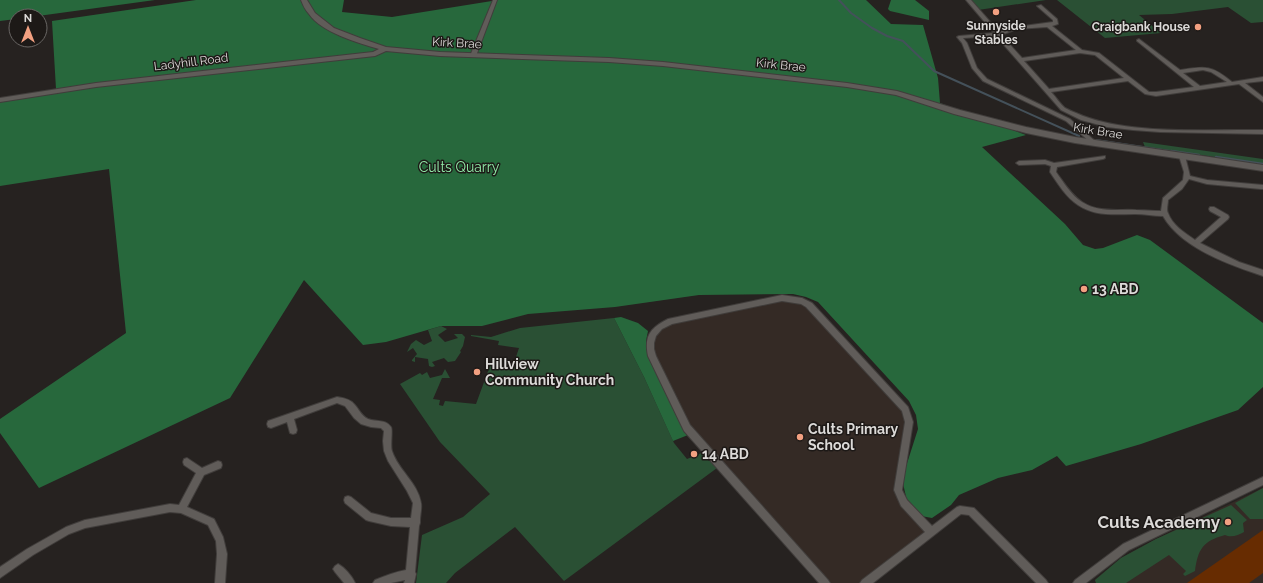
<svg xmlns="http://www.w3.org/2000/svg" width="1263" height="583" viewBox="0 0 1263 583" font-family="Raleway,sans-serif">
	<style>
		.built { fill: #342a25 }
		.green { fill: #2a5034 }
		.forest { fill: #27683c }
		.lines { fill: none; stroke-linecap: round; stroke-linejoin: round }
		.stream-far1 { stroke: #44515a; stroke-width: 2 }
		.stream { stroke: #44515a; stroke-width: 2.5 }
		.building { fill: #672c01 }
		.street-casing { stroke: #403d3b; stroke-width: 2 }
		.secondary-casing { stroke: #403d3b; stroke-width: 2 }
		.street { fill: #605c59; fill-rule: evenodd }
		.secondary { fill: #605c59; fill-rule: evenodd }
		.poi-dot { fill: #f2a081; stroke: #1d1917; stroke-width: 1.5 }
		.labels { text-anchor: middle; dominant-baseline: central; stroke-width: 3; stroke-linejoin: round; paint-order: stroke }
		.far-poi-label { font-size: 12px; font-weight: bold; fill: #dcdad8; stroke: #1d1917 }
		.far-street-label { font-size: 12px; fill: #dcdad8; stroke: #1d1917 }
		.park-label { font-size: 14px; fill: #92eca9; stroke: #1d1917 }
		.poi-label { font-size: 14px; font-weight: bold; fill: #dcdad8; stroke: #1d1917; text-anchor: start }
		.near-poi-label { font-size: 17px; font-weight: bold; fill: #dcdad8; stroke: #1d1917; text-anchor: end }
	</style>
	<rect width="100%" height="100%" fill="#262220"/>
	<g class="built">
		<polygon points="782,298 802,301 908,414 898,490 930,531 865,583 825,583 687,428 652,356 651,337 662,325"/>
		<polygon points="1263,488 1263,583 1096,583 1095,580 1121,558 1156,539"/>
	</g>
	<g class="green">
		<polygon points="968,0 1046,0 978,10"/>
		<polygon points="1057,0 1263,0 1263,22 1251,23 1228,7 1172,14 1139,15 1161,33 1105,38"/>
		<polygon points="1143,142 1263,159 1263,164 1145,147"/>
		<polygon points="614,318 644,377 674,443 687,459 704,452 717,468 564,581 515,527 455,573 446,583 416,583 422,535 463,517 490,494 440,442 400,384 420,373 422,375 427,372 430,378 442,375 445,369 450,378 442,378 433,399 440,400 439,405 443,406 445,401 476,404 491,363 513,366 519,348 498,345 499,341 471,336 471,335 491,337 520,328"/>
		<polygon points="441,326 447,329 438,335 445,342 458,338 454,334 462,334 465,337 463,346 460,351 461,352 455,361 448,362 444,358 432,362 435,366 432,367 429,366 428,359 415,357 415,362 412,361 412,360 417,354 413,348 407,352 411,344 416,340 424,345 432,341 428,330"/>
		<polygon points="1263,488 1263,519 1250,519 1235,503"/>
		<path d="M1231,505l16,15 -4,3 1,9c-5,3 -13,6 -19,3 -22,6 -27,14 -30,36l-10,5 -2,-2 3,-3 -17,-16 -43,28h-30l-1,-3 26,-22 35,-19z"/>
	</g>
	<g class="forest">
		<polygon points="0,0 155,0 38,16 16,16 16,19 0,21"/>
		<polygon points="196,0 344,0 342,12 392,17 498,0 866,0 891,24 923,25 938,78 940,103 1026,135 982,147 1065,224 1083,245 1095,249 1103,248 1137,235 1150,240 1263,323 1263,387 1238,410 1141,444 1066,466 1057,456 1032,470 998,478 959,495 951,505 932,518 921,516 907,501 902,479 918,429 916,415 909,401 818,302 806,297 793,294 699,295 615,307 528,314 482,326 441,326 386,342 363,345 304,280 230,398 39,488 0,433 0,419 126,333 109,169 0,186 0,102 56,89 52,21"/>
		<polygon points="891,0 915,0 929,11 929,20 890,11 888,9"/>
		<polygon points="621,317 638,323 648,331 646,341 648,356 688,435 673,441 644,377 614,318"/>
	</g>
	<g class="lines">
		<g class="stream-far1">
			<polyline points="839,0 851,13 872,28 887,36 903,41 934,71 1079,136"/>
			<polyline points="1096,140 1177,152"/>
		</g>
		<g class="stream">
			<polyline points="1171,151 1199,155"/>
			<polyline points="1216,157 1263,164"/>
		</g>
	</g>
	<polygon class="building" points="1263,530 1263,573 1249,583 1187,583"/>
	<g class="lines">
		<defs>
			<g id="street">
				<polygon points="493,0 497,0 476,56 471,57 470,56"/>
				<path d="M966,0h5l28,32 17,-5 37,-5v-2l-16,-14 4,-1 16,14 1,5 -6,2 30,24 17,3 50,39h7l38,-5 -57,-46v-1l2,-1 41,31c26,-4 31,-5 52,12l31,-5v4l-18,2 18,14v5l-24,-18 -83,12 -11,-2 -17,-13 -77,11c5,5 9,12 14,16 4,2 8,4 11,5 51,23 132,16 187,17v4l-103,-2 -27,-2 -26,-3 -26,-7 -20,-10 -65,-74 -33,2 4,5 10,25 10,11 83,40 26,23 -1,1h-4l-25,-22 -83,-40 -11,-13 -10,-25 -5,-6 2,-1 35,-3zM1047,27l29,23 -54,8 -21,-23 16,-6zM1080,53l15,2 29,23 -75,11 -25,-28zM1203,70l8,2 16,10 -27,4 -17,-13z"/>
				<path d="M1182,154l3,2 5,20 17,4 56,5v4h-2l-54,-5 -18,-5 -7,10 -14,11c0,4 -2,10 0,13 4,12 17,20 27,27l26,-23 -11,-6 -1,-2 1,-2h4l14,8 1,2 -1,2 -28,24 39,19 24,8v6c-33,-11 -82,-28 -100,-60 -9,0 -19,-2 -28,-2 -20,0 -39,3 -57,-9 -12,-8 -20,-21 -28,-33l1,-6 -6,-2 -26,1 -3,-2 3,-2 26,-1 9,3 51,-7v2l-2,1 -46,8 -1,5c8,11 15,23 26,30 17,11 35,7 54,8 8,0 16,1 25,1l2,-13 20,-18 1,-8 -5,-16z"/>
				<path d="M782,295l20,3 10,5 96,104 5,15 -11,68 5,10 25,26 25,-19 3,-1 14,2 72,72 2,3h-12l-67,-68 -8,-1 -88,69h-13l2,-3 63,-48 -24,-26 -7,-16 11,-68 -3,-11 -96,-104 -5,-3 -19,-3 -110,23 -10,5 -6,7 -2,7v6l2,7 34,69 138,155 2,3h-11l-135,-152 -36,-75c-4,-20 2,-28 20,-37z"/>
				<path d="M337,397c6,1 13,2 17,7 5,5 7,12 14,15 8,3 18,0 23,8 2,3 -1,18 1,24 6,19 26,32 29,52 1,5 -1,12 -1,18v2l-1,3 -4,46 1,2 -2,9h-10l1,-3 -14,3h-18l2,-3c10,-4 20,-8 31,-10l4,-43 -19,-1 -22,-5 -3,-1 -21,-17 -1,-3 1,-3 3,-1 3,1 20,16 20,5h20l2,-15 -6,-12 -19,-30 -4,-10 -1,-10 1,-10 -3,-3 -10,-1 -10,-3 -7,-6 -9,-12 -8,-3 -43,16 3,11 -1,3 -3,1 -3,-1 -3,-11 -16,6 -3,-1 -1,-3 1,-3z"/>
				<polygon points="187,458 202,468 218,461 221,462 222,465 221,468 204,475 187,507 214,519 223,537 227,554 225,583 215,583 217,554 216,541 208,525 181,513 170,512 85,528 69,534 33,555 0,578 0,567 27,549 66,527 85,520 170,504 179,505 196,473 184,465 183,462 184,459"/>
				<polygon points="1263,477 1263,485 1129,550 1086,583 1073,583 1075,580 1123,544"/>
				<path d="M338,564c6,3 14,12 17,19h-11l-9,-11 -2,-3 2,-3z"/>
			</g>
			<path id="secondary" d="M301,0h6l8,13 19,15 26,10 26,9 54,5 169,6 54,4 184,21 50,8 63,19 66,17 49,10 188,28v6l-188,-28 -49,-10 -72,-19 -58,-19 -49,-8 -184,-21 -54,-4 -169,-6 -54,-5 -11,5 -279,31 -96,15v-4l96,-15 277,-31 6,-3c-21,-6 -58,-17 -70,-35 -4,-4 -6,-9 -8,-14z"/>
		</defs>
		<use href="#street" class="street-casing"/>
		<use href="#secondary" class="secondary-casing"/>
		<use href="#street" class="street"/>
		<use href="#secondary" class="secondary"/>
	</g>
	<g class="poi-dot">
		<circle cx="996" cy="12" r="4"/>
		<circle cx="1198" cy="27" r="4"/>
		<circle cx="1084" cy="289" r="4"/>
		<circle cx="477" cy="372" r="4"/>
		<circle cx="800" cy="437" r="4"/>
		<circle cx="694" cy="454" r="4"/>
		<circle cx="1228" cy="522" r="4"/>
	</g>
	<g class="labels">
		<g class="far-poi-label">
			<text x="996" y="26">Sunnyside<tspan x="996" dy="14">Stables</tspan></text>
			<text x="1190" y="27" text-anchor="end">Craigbank House</text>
		</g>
		<g class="far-street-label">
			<text transform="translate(457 43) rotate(3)">Kirk Brae</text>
			<text transform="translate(191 62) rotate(-7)">Ladyhill Road</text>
			<text transform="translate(781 65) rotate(6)">Kirk Brae</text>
			<text transform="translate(1098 131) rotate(9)">Kirk Brae</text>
		</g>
		<g class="park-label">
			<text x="459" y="167">Cults Quarry</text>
		</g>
		<g class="poi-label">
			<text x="1092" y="289">13 ABD</text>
			<text x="485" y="364">Hillview<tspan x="485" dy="16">Community Church</tspan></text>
			<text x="808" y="429">Cults Primary<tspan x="808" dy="16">School</tspan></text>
			<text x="702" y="454">14 ABD</text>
		</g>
		<g class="near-poi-label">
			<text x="1220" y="522">Cults Academy</text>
		</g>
	</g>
	<g transform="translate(28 28)"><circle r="19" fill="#1d1917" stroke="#696664"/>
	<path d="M0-3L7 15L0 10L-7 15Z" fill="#f2a081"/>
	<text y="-6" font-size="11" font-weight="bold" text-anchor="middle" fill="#dcdad8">N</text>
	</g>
</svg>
